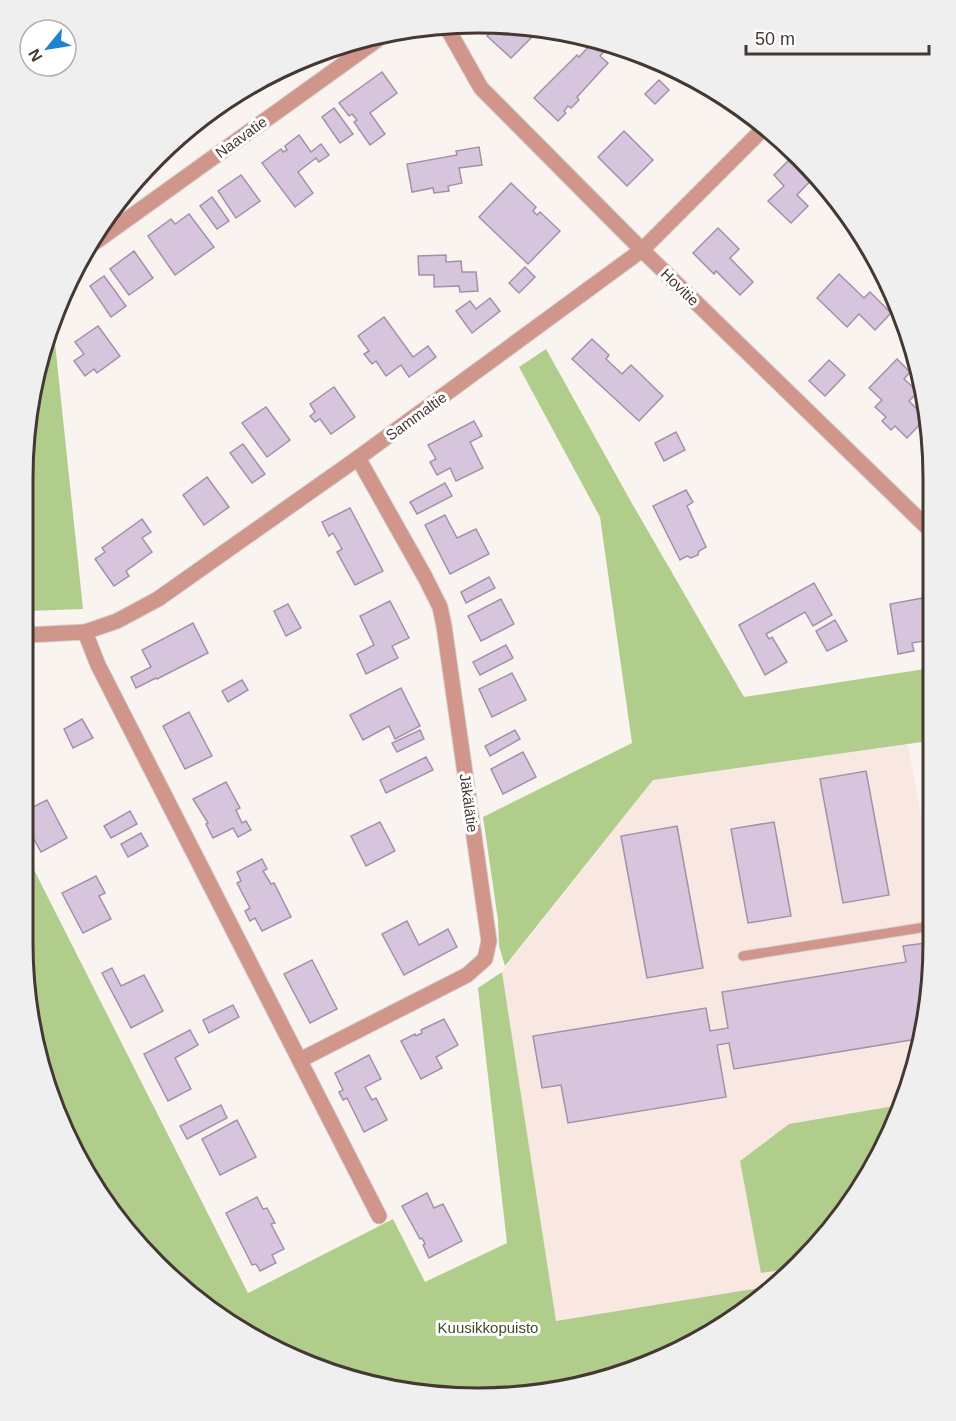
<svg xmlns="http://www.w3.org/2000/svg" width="956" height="1421" viewBox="0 0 956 1421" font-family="Helvetica,sans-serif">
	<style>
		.built { fill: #f9e8e2 }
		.green { fill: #b1cd8b }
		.building { fill: #d7c4dd; stroke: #a491a9; stroke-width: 1.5 }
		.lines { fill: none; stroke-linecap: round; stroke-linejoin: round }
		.service-casing { stroke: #d6cecb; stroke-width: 11 }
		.minor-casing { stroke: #d6cecb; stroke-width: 17 }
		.tertiary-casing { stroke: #d6cecb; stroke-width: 17 }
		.service { stroke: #d0958b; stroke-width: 9 }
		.minor { stroke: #d0958b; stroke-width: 15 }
		.tertiary { stroke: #d0958b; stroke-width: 15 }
		.labels { text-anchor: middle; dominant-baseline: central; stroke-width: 6; stroke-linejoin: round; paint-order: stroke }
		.street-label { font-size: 15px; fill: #453833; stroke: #fff }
		.park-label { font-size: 15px; fill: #3c4f1c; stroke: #fff }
		.rim { fill: none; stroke: #453833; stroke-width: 3 }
	</style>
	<rect width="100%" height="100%" fill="#faf4f1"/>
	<polygon class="built" points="908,744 928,854 925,1032 886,1145 800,1265 705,1338 649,1359 563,1369 502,972 653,780"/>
	<g class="green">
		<polygon points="53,324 83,609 28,611 31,389"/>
		<polygon points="546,349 630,500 744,697 931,668 929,741 653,780 505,966 499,946 498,920 483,817 632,743 600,517 519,367"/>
		<polygon points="24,850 248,1293 393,1219 425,1282 507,1243 478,988 502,972 556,1321 772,1286 705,1338 567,1390 448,1397 304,1364 200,1304 99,1196 47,1089 23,943"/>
		<polygon points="900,1105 886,1145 800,1265 797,1268 761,1273 740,1161 789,1124"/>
	</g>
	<g class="building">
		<polygon points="498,25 540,29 511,58 487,36"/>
		<polygon points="595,40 604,42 608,47 600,56 608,63 577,97 579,100 571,108 568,106 564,111 566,113 558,121 534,98 577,55 579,57"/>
		<polygon points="289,65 255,91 251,85"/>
		<polygon points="382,72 397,93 370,113 385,134 370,145 354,122 357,120 352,114 349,116 339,103"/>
		<polygon points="659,80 669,90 655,104 645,94"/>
		<polygon points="334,108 353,134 340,143 322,117"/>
		<polygon points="202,118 207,125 188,139 184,133"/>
		<polygon points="624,131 653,160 627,186 598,157"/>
		<polygon points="299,135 311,152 321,144 329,155 319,162 316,158 298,172 313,193 295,207 262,163 281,149 283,152 287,150 285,146"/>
		<polygon points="479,147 482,165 459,168 462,183 448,186 449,191 434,193 433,188 412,192 407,164 457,155 456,151"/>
		<polygon points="793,156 814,177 797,195 808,206 791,223 768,201 784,186 774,175"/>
		<polygon points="241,175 260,201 236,218 218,191"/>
		<polygon points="511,183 536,207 533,211 537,215 540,212 560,231 528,264 479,217"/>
		<polygon points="212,197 229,221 217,229 200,206"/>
		<polygon points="189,214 214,247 175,275 148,236 171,219 175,224"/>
		<polygon points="718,228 739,249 730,258 753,282 740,295 716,271 714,274 693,253"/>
		<polygon points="134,251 153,278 129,295 110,269"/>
		<polygon points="446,255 446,262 461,261 462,272 476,272 478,291 460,292 459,286 434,287 434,275 419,275 418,256"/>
		<polygon points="525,267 535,277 519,293 509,283"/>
		<polygon points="839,274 864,298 870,292 891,313 875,330 859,314 847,327 817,298"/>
		<polygon points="104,276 126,306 111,317 90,286"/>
		<polygon points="490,298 500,311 472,333 456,311 470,301 476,309"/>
		<polygon points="384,317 413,357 428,346 436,357 409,377 401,365 386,376 376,361 372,364 364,354 369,351 358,336"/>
		<polygon points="98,326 120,356 97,373 94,369 85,376 74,361 84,354 75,342"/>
		<polygon points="592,339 609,355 606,359 622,374 631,365 663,396 639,421 572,359"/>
		<polygon points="897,359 910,372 904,379 918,392 909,401 926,418 907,438 895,426 891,430 882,421 886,417 875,407 882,400 869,388"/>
		<polygon points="829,360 845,375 825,396 809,381"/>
		<polygon points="334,387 355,417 331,434 320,419 315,422 310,416 315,412 310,404"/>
		<polygon points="266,407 290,440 267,457 242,423"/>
		<polygon points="474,421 482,436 470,442 483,468 456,481 450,468 437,475 430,462 436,459 428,445"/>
		<polygon points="676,432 685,450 664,461 655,443"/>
		<polygon points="243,444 265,474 252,483 230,453"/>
		<polygon points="207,477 229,507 204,525 183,495"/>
		<polygon points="445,483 452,496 417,514 410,502"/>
		<polygon points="686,490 693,502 687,506 706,547 699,551 698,555 691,558 687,556 680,560 653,506"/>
		<polygon points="350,508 383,571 355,585 337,552 342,549 333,533 329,536 322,522"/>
		<polygon points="445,515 457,538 476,529 489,554 450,574 425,525"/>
		<polygon points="142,519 151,532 142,538 152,552 126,571 129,576 114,586 95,559 105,552 102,548"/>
		<polygon points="489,577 495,588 466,603 461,592"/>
		<polygon points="814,583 832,615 813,626 805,612 766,634 769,639 772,637 787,662 765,675 739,625"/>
		<polygon points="923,598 929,640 912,643 914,651 898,654 890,604"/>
		<polygon points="501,599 514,624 481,641 468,616"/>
		<polygon points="390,601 409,638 392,646 398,658 366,674 357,654 374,645 360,616"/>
		<polygon points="288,604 301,628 286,636 274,611"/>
		<polygon points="835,620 847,641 827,651 816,631"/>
		<polygon points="193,623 208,653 157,679 156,678 136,688 131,677 151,667 142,650"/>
		<polygon points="506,645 513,658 480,675 473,662"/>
		<polygon points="512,673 526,700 492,717 479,689"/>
		<polygon points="242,680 248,690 228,702 222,691"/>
		<polygon points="401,688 420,726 395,739 389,726 363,740 350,715"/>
		<polygon points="189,712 212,756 185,769 163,726"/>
		<polygon points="82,719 93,738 73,748 64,729"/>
		<polygon points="420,730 424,739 397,752 392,743"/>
		<polygon points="515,730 520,739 490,756 485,746"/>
		<polygon points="523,752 536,777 503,794 491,769"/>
		<polygon points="426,757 433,770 386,793 380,780"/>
		<polygon points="866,771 889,895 843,903 820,779"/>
		<polygon points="226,782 240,808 236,810 242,823 246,821 251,830 238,837 233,828 213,838 206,824 208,823 193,799"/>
		<polygon points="47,800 67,838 41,852 24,821 25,811"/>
		<polygon points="130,811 137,824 111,838 104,826"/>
		<polygon points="380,822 395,851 366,866 351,836"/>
		<polygon points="774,822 791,916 748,923 731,829"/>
		<polygon points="677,826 703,968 647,978 621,836"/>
		<polygon points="141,833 148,846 128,857 121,844"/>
		<polygon points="262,859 267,869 263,871 271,884 274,883 291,917 262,931 255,918 250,921 245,911 250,908 237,883 241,881 237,872"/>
		<polygon points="96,876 105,893 99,896 111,919 83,933 62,893"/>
		<polygon points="407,921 419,945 448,929 457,947 404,975 382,934"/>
		<polygon points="926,943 925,1032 923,1038 734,1069 729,1043 717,1045 726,1097 568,1123 561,1085 542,1088 533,1036 706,1008 710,1031 728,1028 722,992 906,962 903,946"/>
		<polygon points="312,960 337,1009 310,1023 284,974"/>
		<polygon points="112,968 121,986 144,975 163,1011 131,1028 102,973"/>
		<polygon points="233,1005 239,1017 209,1033 203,1020"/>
		<polygon points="444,1019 458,1045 436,1057 442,1068 421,1079 401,1041 415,1034 416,1036 422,1033 421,1030"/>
		<polygon points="190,1030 198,1045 175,1058 191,1089 168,1101 144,1054"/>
		<polygon points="369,1055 381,1079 365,1087 372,1100 376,1098 387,1120 364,1132 347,1098 343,1100 339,1092 343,1090 335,1073"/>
		<polygon points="221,1105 227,1118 187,1139 180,1126"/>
		<polygon points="237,1120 256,1157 220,1175 202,1139"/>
		<polygon points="427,1193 434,1208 443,1204 462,1241 429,1258 423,1245 425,1244 422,1238 420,1239 402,1206"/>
		<polygon points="257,1197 263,1209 267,1208 275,1223 271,1224 284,1249 272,1255 276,1263 260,1271 256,1264 252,1265 226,1213"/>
	</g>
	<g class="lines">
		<defs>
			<polyline id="service" points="743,956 926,927"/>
			<g id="minor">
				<polyline points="446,26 481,88 642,250 933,533"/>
				<polyline points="94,243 388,32"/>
				<polyline points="85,632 98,665 379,1216"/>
				<polyline points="300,1060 467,975 485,959 489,941 444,626 440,607 425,577 358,458"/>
			</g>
			<polyline id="tertiary" points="27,635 85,632 117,621 158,599 358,458 642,250 765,127"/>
		</defs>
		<use href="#service" class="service-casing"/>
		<use href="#minor" class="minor-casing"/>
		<use href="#tertiary" class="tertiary-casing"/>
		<use href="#service" class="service"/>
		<use href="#minor" class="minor"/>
		<use href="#tertiary" class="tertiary"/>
	</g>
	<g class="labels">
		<g class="street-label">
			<text transform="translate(241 137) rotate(-36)">Naavatie</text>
			<text transform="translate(680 287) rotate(44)">Hovitie</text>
			<text transform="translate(416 416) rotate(-36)">Sammaltie</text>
			<text transform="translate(469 803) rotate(82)">Jäkälätie</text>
		</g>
		<g class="park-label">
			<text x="488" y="1327">Kuusikkopuisto</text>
		</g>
	</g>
	<path d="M0 0H956V1421H0ZM478 33H478A445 445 0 0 1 923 478V943A445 445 0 0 1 478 1388H478A445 445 0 0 1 33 943V478A445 445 0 0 1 478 33Z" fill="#f0efef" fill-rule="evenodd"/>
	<path class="rim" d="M478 33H478A445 445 0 0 1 923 478V943A445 445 0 0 1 478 1388H478A445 445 0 0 1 33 943V478A445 445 0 0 1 478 33Z"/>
	<g transform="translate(48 48) rotate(240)"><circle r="28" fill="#ffffff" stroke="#b5afad" stroke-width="1.5"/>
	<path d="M0-4.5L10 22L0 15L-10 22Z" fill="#1e84cf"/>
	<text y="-9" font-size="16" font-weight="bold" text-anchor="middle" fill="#453833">N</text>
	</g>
	<path d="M746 45v9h183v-9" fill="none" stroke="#453833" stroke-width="3"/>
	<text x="755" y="45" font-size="18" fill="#453833" stroke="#ffffff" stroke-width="4.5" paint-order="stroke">50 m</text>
</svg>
